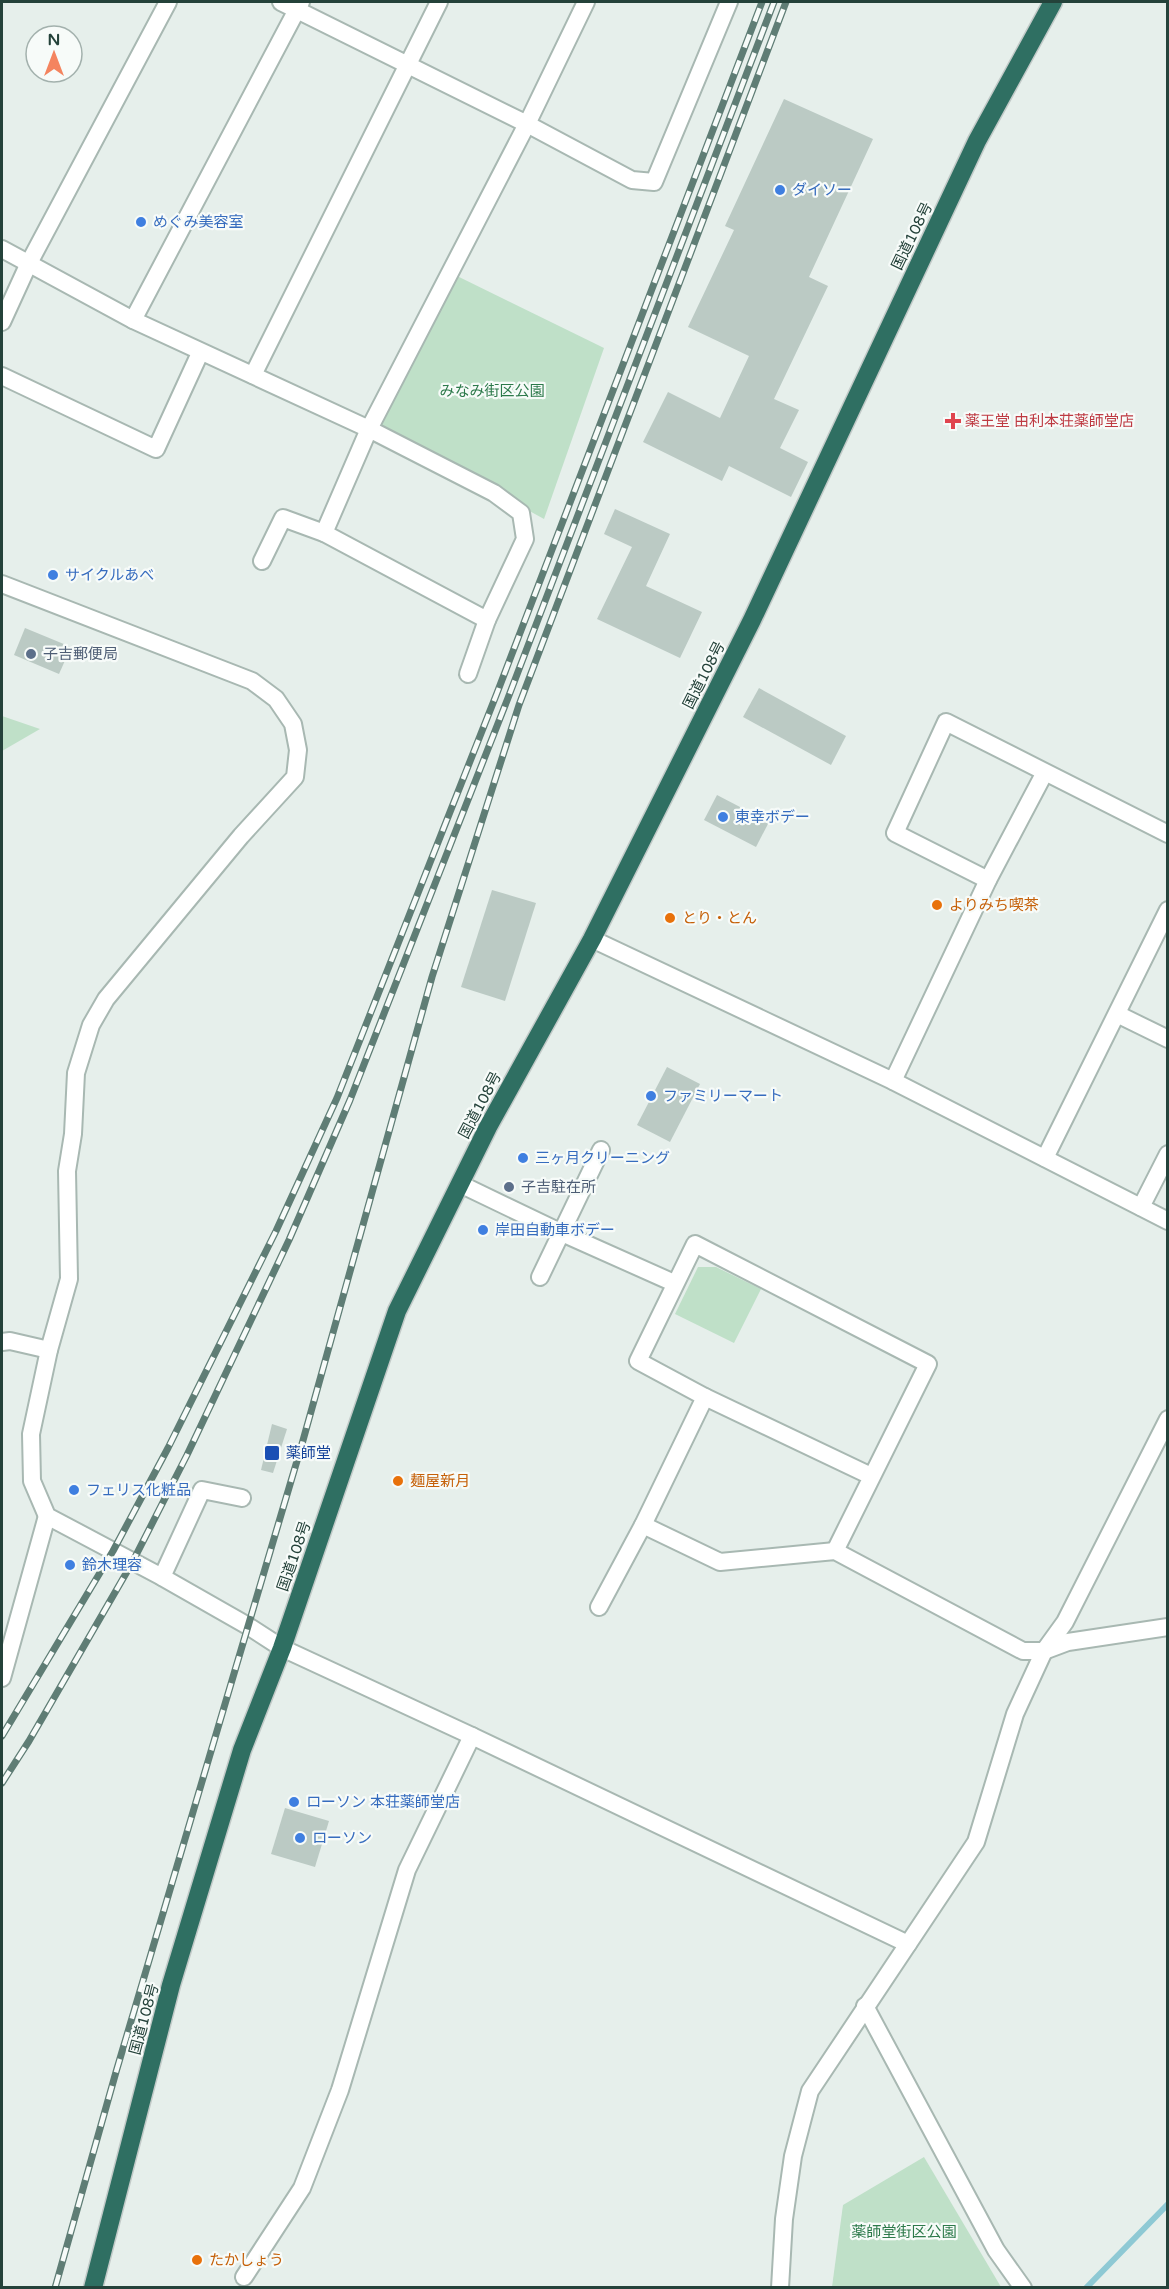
<svg xmlns="http://www.w3.org/2000/svg" width="1169" height="2289" viewBox="0 0 1169 2289" font-family="'Varela Round','Noto Sans JP',sans-serif">
	<style>
		.green { fill: #bfe0c8 }
		.lines { fill: none; stroke-linecap: round; stroke-linejoin: round }
		.stream { stroke: #8ec9d4; stroke-width: 6 }
		.building { fill: #bbcac4 }
		.street-casing { stroke: #a8b8b2; stroke-width: 20 }
		.highway-casing { stroke: #c2cac8; stroke-width: 21 }
		.street { stroke: #fff; stroke-width: 16 }
		.highway { stroke: #2f6f62; stroke-width: 18 }
		.rail-casing { stroke: #5f7d75; stroke-width: 7 }
		.rail { stroke: #f7fbf9; stroke-width: 4.5; stroke-dasharray: 14; stroke-linecap: butt }
		.shop-dot { fill: #3f7fe0; stroke: #f7fbf9; stroke-width: 2 }
		.health-dot { fill: #e0444e; stroke: #f7fbf9; stroke-width: 2 }
		.service-dot { fill: #5c6f8a; stroke: #f7fbf9; stroke-width: 2 }
		.food-dot { fill: #e8710a; stroke: #f7fbf9; stroke-width: 2 }
		.transit-dot { fill: #1a4fb4; stroke: #f7fbf9; stroke-width: 2 }
		.labels { text-anchor: middle; dominant-baseline: central; stroke-width: 4.5; stroke-linejoin: round; paint-order: stroke }
		.shop-label { font-size: 15px; fill: #366cbe; stroke: #f7fbf9; text-anchor: start }
		.street-label { font-size: 15px; fill: #24423a; stroke: #f7fbf9 }
		.park-label { font-size: 15px; fill: #2d7a4b; stroke: #f7fbf9 }
		.health-label { font-size: 15px; fill: #be3a42; stroke: #f7fbf9; text-anchor: start }
		.service-label { font-size: 15px; fill: #4e5e75; stroke: #f7fbf9; text-anchor: start }
		.food-label { font-size: 15px; fill: #c56008; stroke: #f7fbf9; text-anchor: start }
		.transit-label { font-size: 15px; fill: #164399; stroke: #f7fbf9; text-anchor: start }
	</style>
	<rect width="100%" height="100%" fill="#e6efeb"/>
	<g class="green">
		<polygon points="453,274 604,348 544,519 377,427"/>
		<polygon points="2,716 40,729 2,751"/>
		<polygon points="698,1267 716,1267 761,1289 734,1343 675,1314"/>
		<polygon points="924,2157 1001,2287 832,2287 843,2205"/>
	</g>
	<g class="lines">
		<polyline class="stream" points="1086,2288 1168,2204"/>
	</g>
	<g class="building">
		<polygon points="784,99 873,139 809,277 828,286 774,399 799,410 780,448 808,462 791,497 729,466 722,481 643,442 668,392 720,418 749,356 688,327 734,230 725,226"/>
		<polygon points="615,509 670,534 646,586 702,612 680,658 597,619 632,547 604,534"/>
		<polygon points="25,628 71,647 59,674 14,655"/>
		<polygon points="759,688 846,736 831,765 743,717"/>
		<polygon points="717,795 769,822 756,847 704,820"/>
		<polygon points="492,890 536,903 505,1001 461,987"/>
		<polygon points="667,1067 700,1084 670,1142 637,1125"/>
		<polygon points="272,1424 287,1429 273,1473 261,1470"/>
		<polygon points="285,1808 329,1821 315,1867 271,1854"/>
	</g>
	<g class="lines">
		<defs>
			<g id="street">
				<polyline points="281,2 527,124 632,180 654,182 729,2"/>
				<polyline points="2,249 133,320 369,429 494,493 521,513 525,539 487,620 324,533 369,429 527,124 586,2"/>
				<polyline points="133,320 301,2"/>
				<polyline points="2,322 29,263 168,2"/>
				<polyline points="253,375 439,2"/>
				<polyline points="2,376 156,449 200,353"/>
				<polyline points="262,561 283,518 324,533"/>
				<polyline points="2,584 252,681 276,699 293,724 298,750 295,777 241,836 106,999 91,1025 76,1073 73,1134 67,1171 69,1279 49,1350 31,1434 32,1481 47,1516 162,1577 248,1626 282,1648 472,1736 908,1944"/>
				<polyline points="468,674 487,620"/>
				<polyline points="988,880 895,833 946,722 1168,834"/>
				<polyline points="592,939 893,1081 1168,1221"/>
				<polyline points="1117,1014 1168,1039"/>
				<polyline points="893,1081 988,880 1044,774"/>
				<polyline points="1045,1158 1168,910"/>
				<polyline points="460,1184 562,1233 674,1283"/>
				<polyline points="1141,1207 1168,1154"/>
				<polyline points="540,1277 601,1150"/>
				<polyline points="2,1342 10,1341 49,1350"/>
				<polyline points="643,1525 720,1562 835,1551 1023,1651 1044,1651 1068,1642 1168,1627"/>
				<polyline points="835,1551 928,1364 695,1244 638,1361 705,1397 871,1476"/>
				<polyline points="162,1577 202,1490 242,1498"/>
				<polyline points="599,1607 643,1525 705,1397"/>
				<polyline points="2,1678 47,1516"/>
				<polyline points="865,2006 996,2250 1023,2288"/>
				<polyline points="244,2277 302,2188 340,2090 407,1870 472,1736"/>
				<polyline points="780,2288 784,2219 793,2156 810,2091 976,1842 1015,1714 1044,1651 1065,1622 1168,1419"/>
			</g>
			<polyline id="highway" points="93,2288 171,1985 242,1750 282,1648 397,1311 488,1127 592,939 752,620 977,141 1053,2"/>
		</defs>
		<use href="#street" class="street-casing"/>
		<use href="#highway" class="highway-casing"/>
		<use href="#street" class="street"/>
		<use href="#highway" class="highway"/>
		<defs>
			<g id="rail">
				<polyline points="2,1736 113,1551 168,1448 276,1231 337,1098 497,693 762,2"/>
				<polyline points="2,1783 29,1741 132,1563 187,1455 289,1240 350,1100 508,698 774,2"/>
				<polyline points="55,2288 116,2072 302,1444 432,977 519,705 786,2"/>
			</g>
		</defs>
		<use href="#rail" class="rail-casing"/>
		<use href="#rail" class="rail"/>
	</g>
	<g class="shop-dot">
		<circle cx="780" cy="190" r="6"/>
		<circle cx="141" cy="222" r="6"/>
		<circle cx="53" cy="575" r="6"/>
		<circle cx="723" cy="817" r="6"/>
		<circle cx="651" cy="1096" r="6"/>
		<circle cx="523" cy="1158" r="6"/>
		<circle cx="483" cy="1230" r="6"/>
		<circle cx="74" cy="1490" r="6"/>
		<circle cx="70" cy="1565" r="6"/>
		<circle cx="294" cy="1802" r="6"/>
		<circle cx="300" cy="1838" r="6"/>
	</g>
	<path class="health-dot" d="M950 412h6v6h6v6h-6v6h-6v-6h-6v-6h6z"/>
	<g class="service-dot">
		<circle cx="31" cy="654" r="6"/>
		<circle cx="509" cy="1187" r="6"/>
	</g>
	<g class="food-dot">
		<circle cx="937" cy="905" r="6"/>
		<circle cx="670" cy="918" r="6"/>
		<circle cx="398" cy="1481" r="6"/>
		<circle cx="197" cy="2260" r="6"/>
	</g>
	<rect class="transit-dot" x="264" y="1445" width="16" height="16" rx="3"/>
	<g class="labels">
		<g class="shop-label">
			<text x="792" y="190">ダイソー</text>
			<text x="153" y="222">めぐみ美容室</text>
			<text x="65" y="575">サイクルあべ</text>
			<text x="735" y="817">東幸ボデー</text>
			<text x="663" y="1096">ファミリーマート</text>
			<text x="535" y="1158">三ヶ月クリーニング</text>
			<text x="495" y="1230">岸田自動車ボデー</text>
			<text x="86" y="1490">フェリス化粧品</text>
			<text x="82" y="1565">鈴木理容</text>
			<text x="306" y="1802">ローソン 本荘薬師堂店</text>
			<text x="312" y="1838">ローソン</text>
		</g>
		<g class="street-label">
			<text transform="translate(912 236) rotate(-64)">国道108号</text>
			<text transform="translate(704 675) rotate(-63)">国道108号</text>
			<text transform="translate(480 1105) rotate(-62)">国道108号</text>
			<text transform="translate(294 1556) rotate(-71)">国道108号</text>
			<text transform="translate(144 2019) rotate(-75)">国道108号</text>
		</g>
		<g class="park-label">
			<text x="492" y="391">みなみ街区公園</text>
			<text x="904" y="2232">薬師堂街区公園</text>
		</g>
		<g class="health-label">
			<text x="965" y="421">薬王堂 由利本荘薬師堂店</text>
		</g>
		<g class="service-label">
			<text x="43" y="654">子吉郵便局</text>
			<text x="521" y="1187">子吉駐在所</text>
		</g>
		<g class="food-label">
			<text x="949" y="905">よりみち喫茶</text>
			<text x="682" y="918">とり・とん</text>
			<text x="410" y="1481">麺屋新月</text>
			<text x="209" y="2260">たかしょう</text>
		</g>
		<g class="transit-label">
			<text x="286" y="1453">薬師堂</text>
		</g>
	</g>
	<rect width="1169" height="2289" fill="none" stroke="#24423a" stroke-width="6"/>
	<g transform="translate(54 54)"><circle r="28" fill="#f7fbf9" stroke="#a3b1ad" stroke-width="1.5"/>
	<path d="M0-4.5L10 22L0 15L-10 22Z" fill="#f4845f"/>
	<text y="-9" font-size="16" font-weight="bold" text-anchor="middle" fill="#24423a">N</text>
	</g>
</svg>
